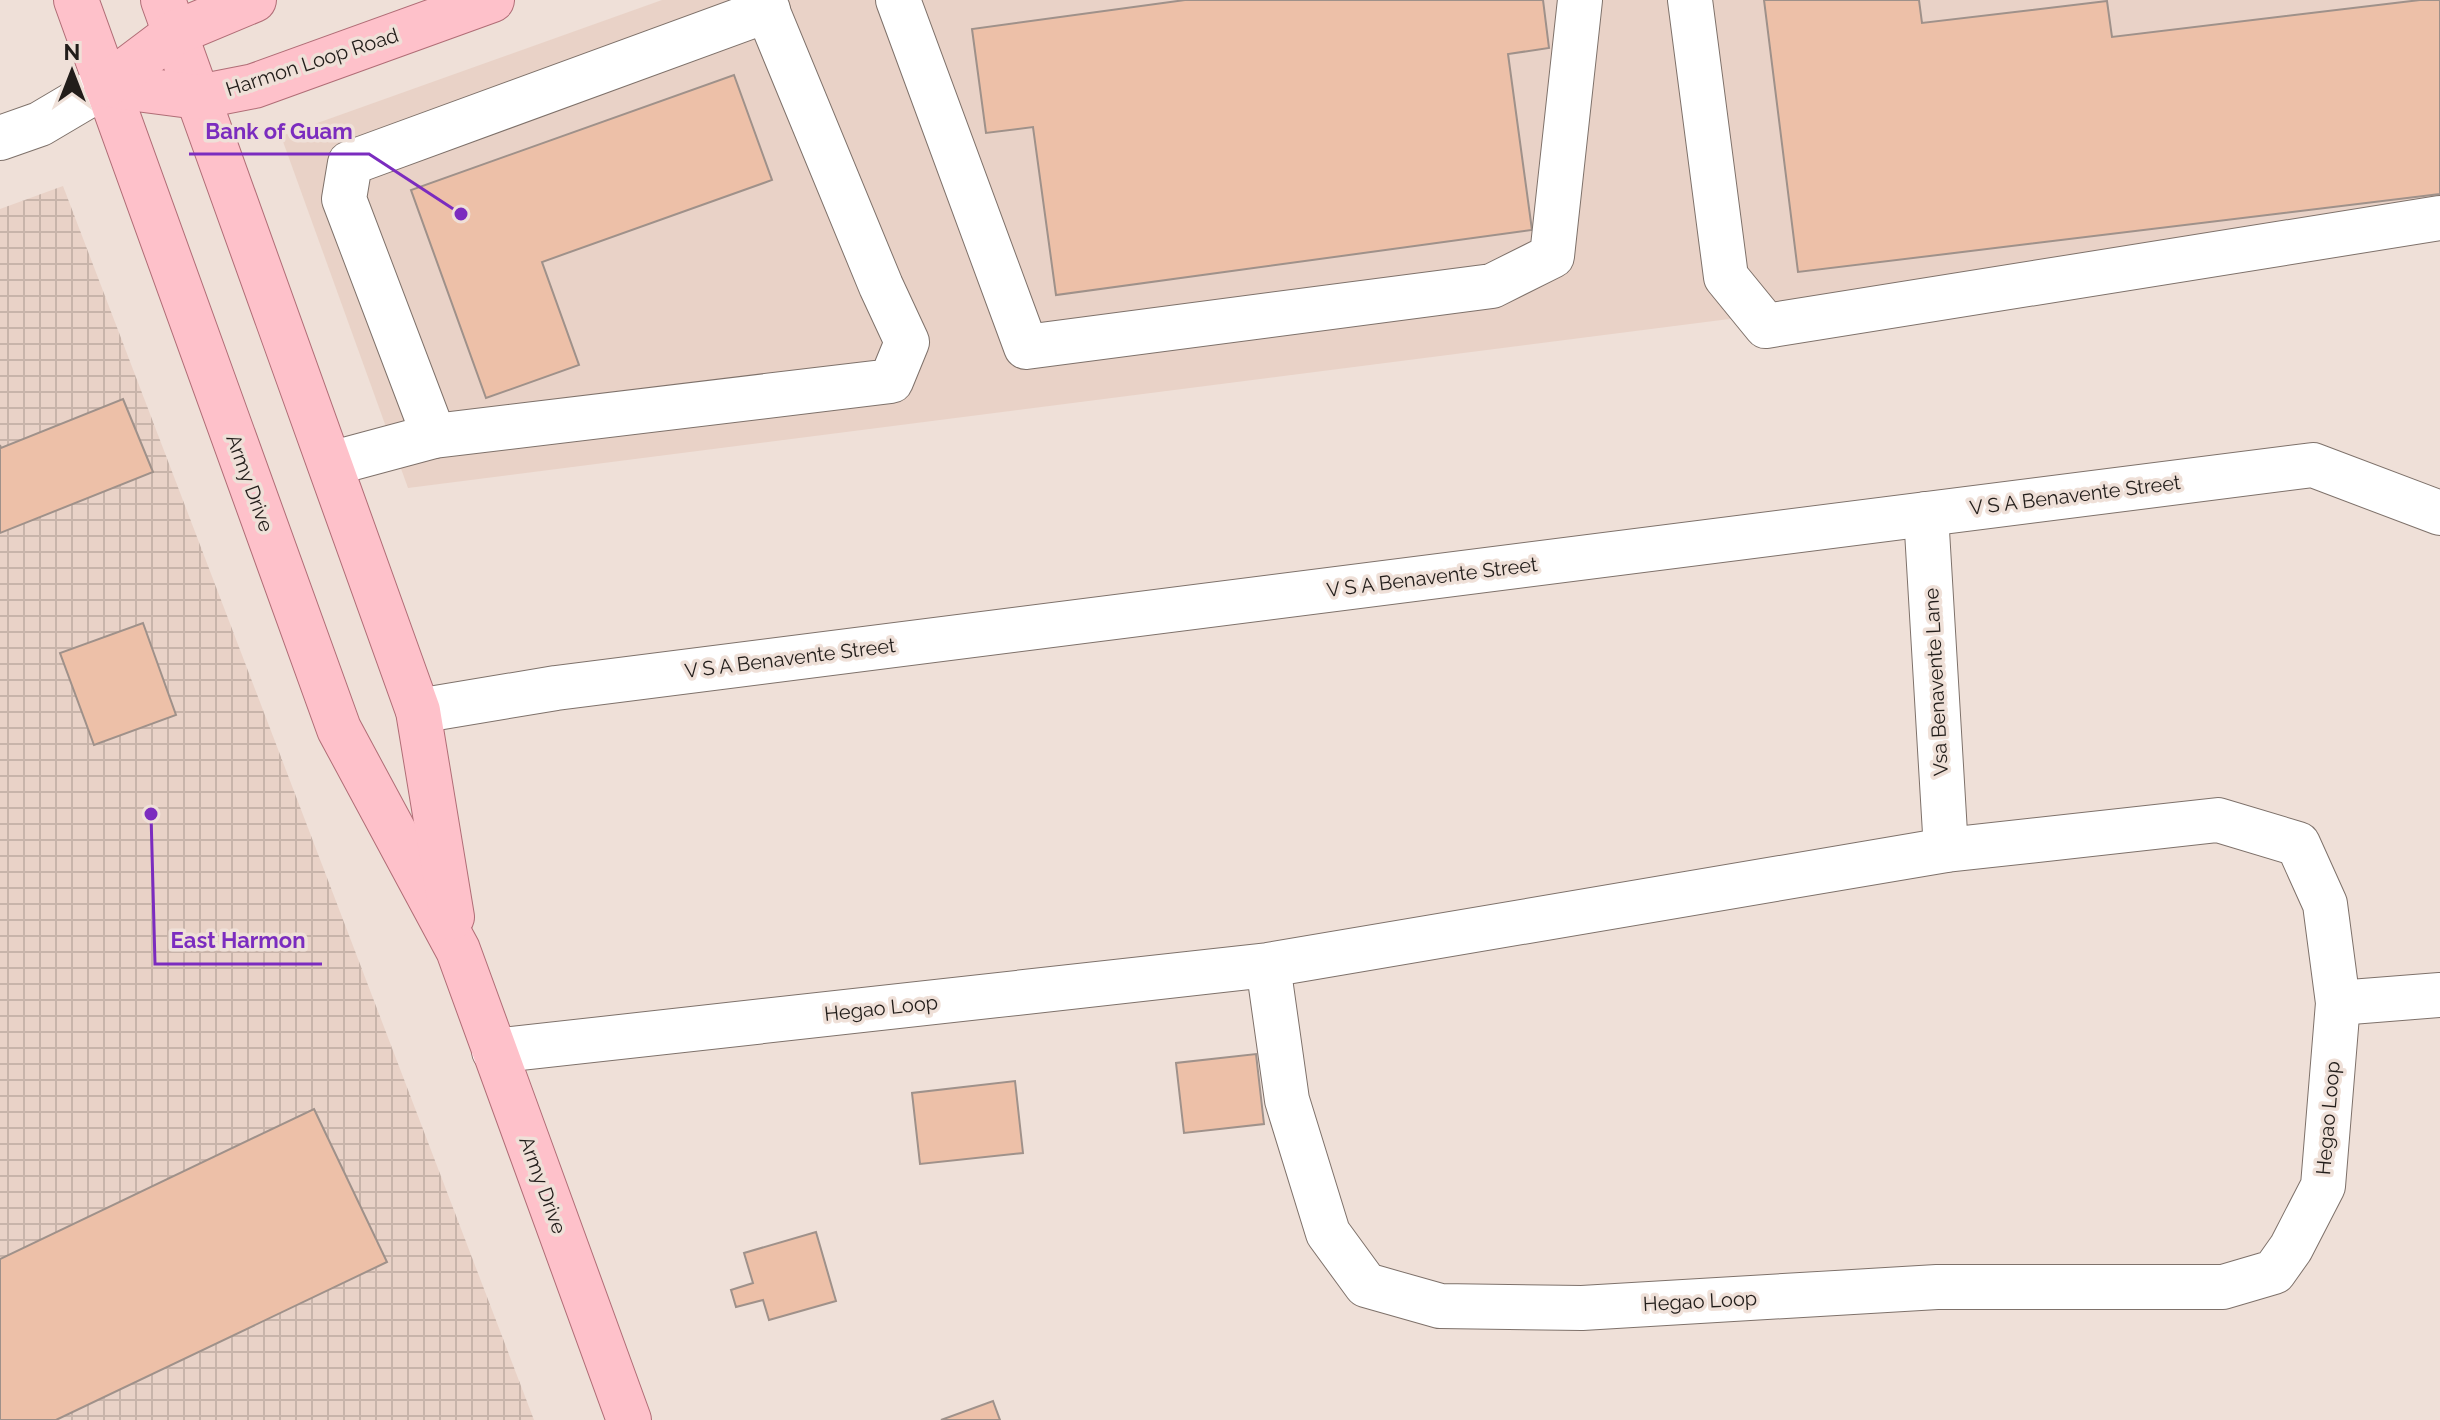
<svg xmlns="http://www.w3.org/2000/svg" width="2440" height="1420" viewBox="0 0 2440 1420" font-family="Raleway,sans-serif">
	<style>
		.built { fill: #e9d2c7 }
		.industrial { fill: url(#industrial-grid) }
		.building { fill: #edc0a8; stroke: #9f918a; stroke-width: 2 }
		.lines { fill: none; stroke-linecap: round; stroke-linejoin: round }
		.minor-casing { stroke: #7e716a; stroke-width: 46 }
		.major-casing { stroke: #b06d76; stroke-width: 46 }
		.minor { stroke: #fff; stroke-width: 44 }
		.major { stroke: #fec1ca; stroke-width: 44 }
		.labels { text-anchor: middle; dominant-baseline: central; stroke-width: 7; stroke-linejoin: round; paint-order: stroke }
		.street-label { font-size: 20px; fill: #221d1a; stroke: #efe0d8 }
		.leader { fill: none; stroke: #7b2cbf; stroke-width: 3 }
		.callout-dot { fill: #7b2cbf; stroke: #efe0d8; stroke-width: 3 }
		.callout-label { font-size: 22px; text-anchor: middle; font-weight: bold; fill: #7b2cbf; stroke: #efe0d8; stroke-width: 7; stroke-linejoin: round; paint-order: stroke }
	</style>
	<defs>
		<pattern id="industrial-grid" width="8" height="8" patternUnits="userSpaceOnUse" patternTransform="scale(2)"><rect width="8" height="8" fill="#e9d2c7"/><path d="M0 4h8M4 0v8" fill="none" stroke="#c8b4aa"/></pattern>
	</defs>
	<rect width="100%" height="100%" fill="#efe0d8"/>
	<polygon class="built" points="662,0 2440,0 2440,228 408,488 281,136"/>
	<polygon class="industrial" points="63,186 534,1420 0,1420 0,209"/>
	<g class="building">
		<polygon points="1185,0 1543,0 1549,48 1508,54 1532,230 1056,295 1033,127 986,133 972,29"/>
		<polygon points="1764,0 1919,0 1922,23 2107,1 2112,37 2420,0 2440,0 2440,194 1798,272"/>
		<polygon points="734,75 772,180 542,262 579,365 486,398 411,190"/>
		<polygon points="123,399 153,472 0,533 0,445 1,448"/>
		<polygon points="143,623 176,715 94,745 60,653"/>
		<polygon points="1256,1054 1264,1124 1184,1133 1176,1063"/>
		<polygon points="1015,1081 1023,1153 920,1164 912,1093"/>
		<polygon points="314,1109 387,1262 56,1420 0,1420 0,1259"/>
		<polygon points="816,1232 836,1301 769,1320 763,1300 736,1307 731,1290 753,1283 744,1253"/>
		<polygon points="993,1401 1000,1420 941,1420"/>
	</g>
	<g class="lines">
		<defs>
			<g id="minor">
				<polyline points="898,0 1026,347 1492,286 1552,256 1580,0"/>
				<polyline points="1690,0 1726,277 1766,326 2440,218"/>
				<polyline points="0,138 40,124 106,85"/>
				<polyline points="434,436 344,199 350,163 768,10"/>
				<polyline points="330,464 434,436 891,381 907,342 881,286 763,0"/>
				<polyline points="1926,514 1946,850"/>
				<polyline points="418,711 556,688 2313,465 2440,513"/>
				<polyline points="2338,1003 2440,995"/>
				<polyline points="494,1051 1268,965 1946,850 2218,820 2298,844 2325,904 2338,1003 2323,1186 2291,1248 2274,1272 2223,1287 1937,1287 1582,1308 1440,1306 1366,1285 1328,1233 1287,1100 1268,965"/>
			</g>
			<g id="major">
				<polyline points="76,0 339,729 458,950 629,1420"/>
				<polyline points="163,0 418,711 452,917"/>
				<polyline points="106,85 198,97 254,86 492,0"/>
				<polyline points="106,85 175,33 254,0"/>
			</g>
		</defs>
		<use href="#minor" class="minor-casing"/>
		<use href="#major" class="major-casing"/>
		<use href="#minor" class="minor"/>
		<use href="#major" class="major"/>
	</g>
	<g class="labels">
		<g class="street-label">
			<text transform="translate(312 62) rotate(-18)">Harmon Loop Road</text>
			<text transform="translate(250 483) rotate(70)">Army Drive</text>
			<text transform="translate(2075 495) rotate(-7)">V S A Benavente Street</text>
			<text transform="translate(1432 577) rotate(-7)">V S A Benavente Street</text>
			<text transform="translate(790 658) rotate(-7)">V S A Benavente Street</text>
			<text transform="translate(1936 682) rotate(-93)">Vsa Benavente Lane</text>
			<text transform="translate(881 1008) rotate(-6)">Hegao Loop</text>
			<text transform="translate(2328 1118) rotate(-85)">Hegao Loop</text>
			<text transform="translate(543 1185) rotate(70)">Army Drive</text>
			<text transform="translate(1700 1301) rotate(-3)">Hegao Loop</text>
		</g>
	</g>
	<path class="leader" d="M461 214L369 154H189M151 814L155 964H322"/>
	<g class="callout-dot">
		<circle cx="461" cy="214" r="8"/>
		<circle cx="151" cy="814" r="8"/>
	</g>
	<g class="callout-label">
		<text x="279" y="139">Bank of Guam</text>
		<text x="238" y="948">East Harmon</text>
	</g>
	<g transform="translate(72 72)" stroke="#efe0d8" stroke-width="6" paint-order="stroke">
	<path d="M0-6L14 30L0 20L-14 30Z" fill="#221d1a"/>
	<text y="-12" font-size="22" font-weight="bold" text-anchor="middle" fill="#221d1a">N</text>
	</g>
</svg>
